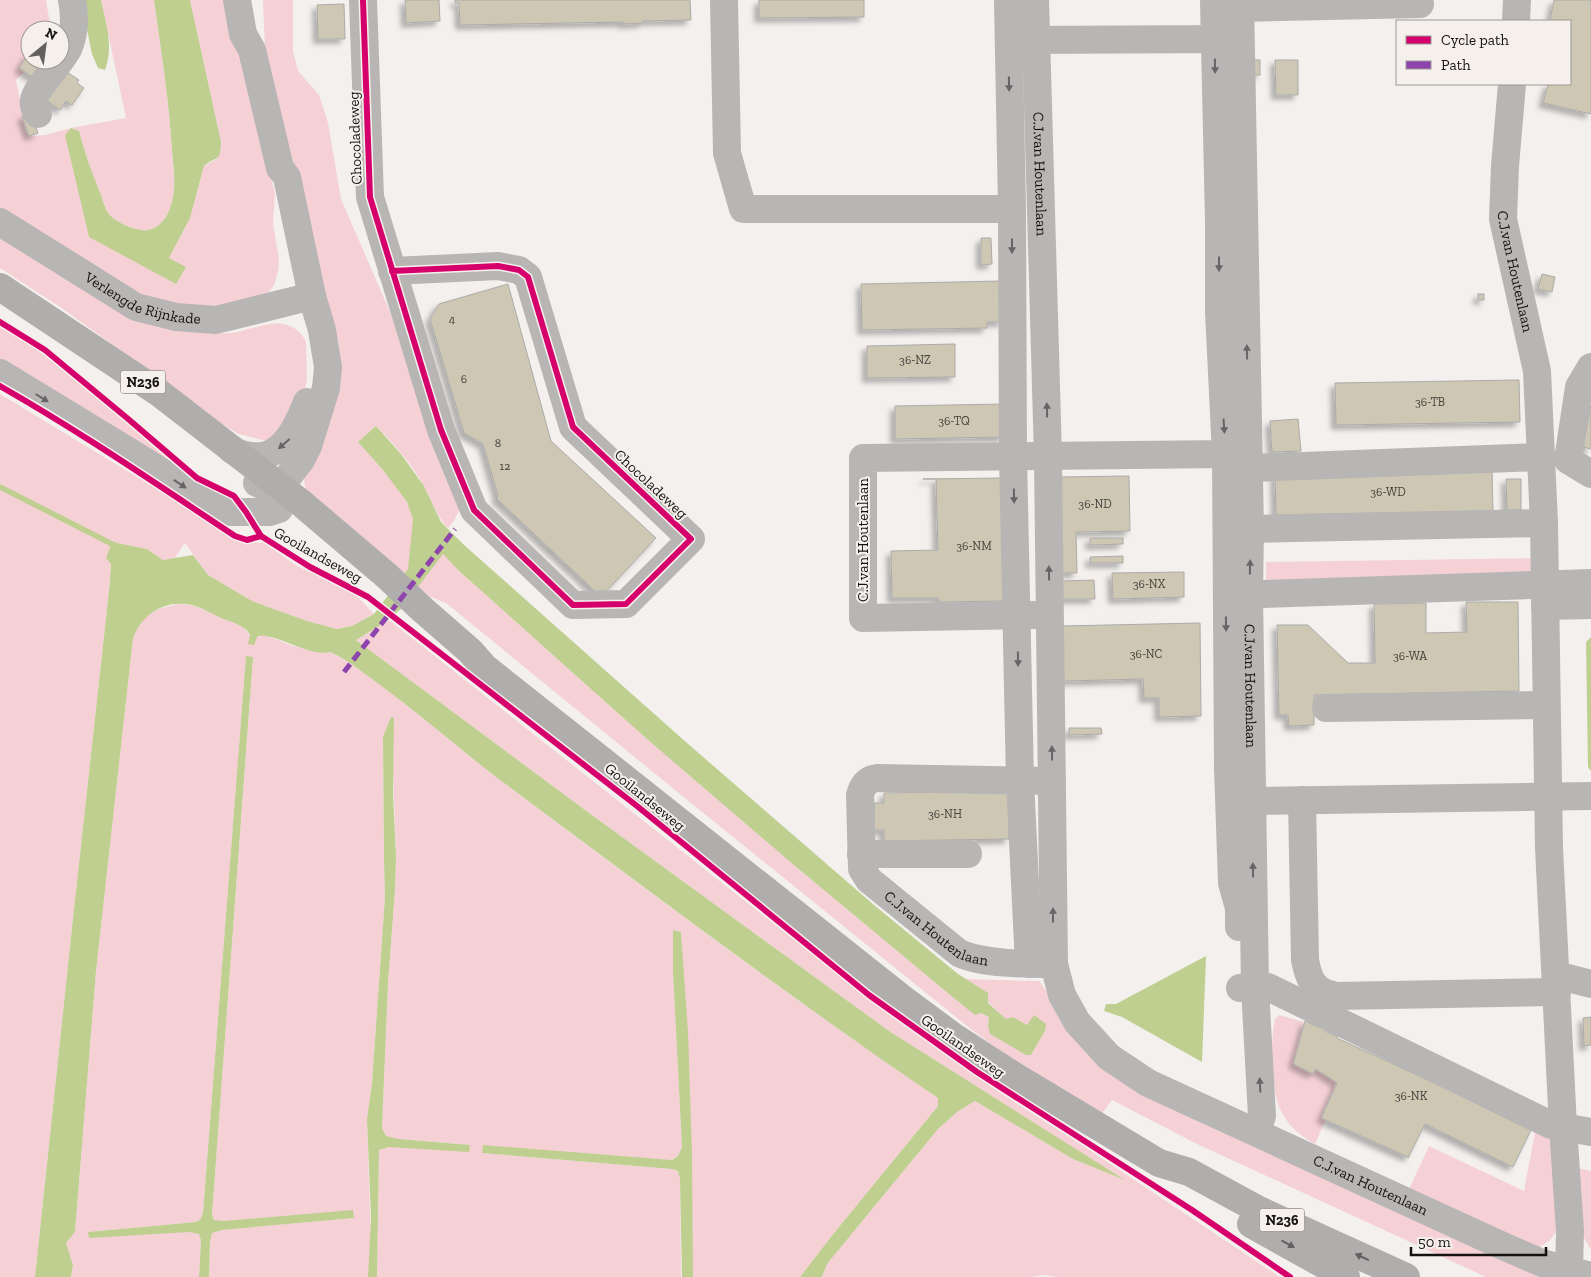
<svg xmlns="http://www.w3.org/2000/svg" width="1591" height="1277" viewBox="0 0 1591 1277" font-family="'Zilla Slab',serif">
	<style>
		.green { fill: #f5d1d6 }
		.water { fill: #becf90 }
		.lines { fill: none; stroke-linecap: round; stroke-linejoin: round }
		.stream { stroke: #becf90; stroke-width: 5.5 }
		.building { fill: #cdc7b3; stroke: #acaba9; filter: url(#shadow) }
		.minor { stroke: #b8b6b5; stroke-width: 28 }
		.major { stroke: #afaead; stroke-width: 28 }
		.quiet { stroke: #8e44ad; stroke-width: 5; stroke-dasharray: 10 5; stroke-linecap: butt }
		.cycleway-casing { stroke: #f5f0ec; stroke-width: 9 }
		.cycleway { stroke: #d6006c; stroke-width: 6 }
		.oneway { fill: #666464 }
		.oneway2 { fill: #626060 }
		.labels { text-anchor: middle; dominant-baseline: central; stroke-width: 4; stroke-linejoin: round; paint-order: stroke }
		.number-label { font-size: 12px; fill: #43403a }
		.shield { fill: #f5f0ec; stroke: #585553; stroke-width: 1 }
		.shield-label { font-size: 14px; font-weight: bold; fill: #151312 }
		.street-label { font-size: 15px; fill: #151312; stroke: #f5f0ec }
	</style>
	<defs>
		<filter id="shadow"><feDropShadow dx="-4.5" dy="4.5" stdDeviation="2.5" flood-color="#0004"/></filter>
	</defs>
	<rect width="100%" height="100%" fill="#f3f0ee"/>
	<g class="green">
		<path d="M0,0h46l5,30h-21v21l-4,19 -10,10 10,52 5,4 14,-1 26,-7 55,-10 -25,-118h53c7,50 15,100 18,150 1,15 4,31 1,46 -2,14 -9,31 -25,34 -10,2 -34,-8 -40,-17 -3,-5 -5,-12 -7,-17 -9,-22 -16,-43 -22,-65l6,86 4,20 80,21 21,-40 14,-52 13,-7 4,-17 -31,-142h41l6,34 38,160 -2,29 6,37 -1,11 -4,14 -7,10 -4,3 -60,11 -51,-10 -25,-10 -127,-80z"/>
		<path d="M263,0h30v51l5,20 21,24 9,28 13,76 52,120 71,179 -9,21 -7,9c-11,-11 -16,-27 -23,-40 -12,-23 -31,-44 -49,-62l-18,16c17,19 50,52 55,76 3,14 -3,37 -5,51l-4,7 -97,-77 -3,-19 1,-16 33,-69 3,-16 -2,-34 -61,-237 -13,-59z"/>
		<path d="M0,232l181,98c17,2 33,4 50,3 21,-2 48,-19 67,-2 4,4 7,7 8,12l1,37 -5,20 -28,40h-12l-23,-6 -18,-10 -70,-47 -45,-37 -43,-31 -63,-41z"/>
		<polygon points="0,326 48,356 141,435 186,475 202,486 225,495 233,502 221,501 209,496 0,361"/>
		<polygon points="0,394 175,500 238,541 264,543 297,566 342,587 357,596 374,614 352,626 337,629 307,621 252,601 208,575 185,543 174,559 163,560 147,549 112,542 109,591 74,909 35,1277 0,1277"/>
		<polygon points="443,553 458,570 648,740 795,866 955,999 975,1014 981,1013 989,1017 988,1026 1031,1055 1045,1031 1027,1025 1013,1017 1006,1020 988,1002 988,993 965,979 1039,981 1090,1050 1549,1277 1486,1277 1195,1143 1112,1100 1101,1115 1032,1074 972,1030 675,790 446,603 431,597 417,586"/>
		<polygon points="1537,558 1537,576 1266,582 1266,562"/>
		<path d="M180,604l15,2 48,21 7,9 -1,8 8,-7 8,-2 28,11 31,7 5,-1c19,8 35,21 51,33 40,29 77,62 116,92 146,109 291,219 442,321v8l-104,127 -34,44h-108l-11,-345 -8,-2v43l9,174 -4,9 -6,4 -190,-7 190,16 6,2 2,8 1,98h-304l2,-127 10,-3 81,-2 -71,-6 -13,-3 -4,-8 6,-145 7,-93 1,-33 -5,-140 -8,21 1,122 1,37 -13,186 -5,36 4,126 -2,32h-160l1,-35 2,-9 10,-3 132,-12 -131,3 -9,-1 -2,-5 41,-557 -7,-1 -43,556 -3,7 -4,2 -108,10h101l11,2 1,6 -2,37h-128l2,-12 -7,-22 9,-11 21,-261 37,-333c9,-24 22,-30 47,-34z"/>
		<polygon points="389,620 892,1017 1002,1094 1082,1145 1280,1277 1060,1277 1043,1275 1030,1277 822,1277 827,1264 938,1129 957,1112 975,1101 1073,1159 1121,1178 889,1031 585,810 356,640"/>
		<path d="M1279,1015l25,7 -10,38 43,21 -14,33 4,2 -12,28c-36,-20 -41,-43 -43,-82 0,-15 0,-28 3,-43z"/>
		<polygon points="1535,1132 1551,1134 1557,1231 1549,1241 1538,1248 1409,1189 1429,1146 1524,1191"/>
		<polygon points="1573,1167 1591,1171 1591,1250 1579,1229"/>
	</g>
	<g class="water">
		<path d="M81,0h20c5,24 13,47 4,70l-7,-2 -6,-14z"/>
		<path d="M154,0h36l31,142c-1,22 -4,13 -17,24l-14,52 -21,40 17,9 -10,17 -87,-47 -24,-102 6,-7 8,3c6,22 13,43 22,64 2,6 4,13 7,18 6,9 30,19 40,17 16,-3 23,-20 25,-34 3,-15 0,-31 -1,-46 -3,-50 -11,-100 -18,-150z"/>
		<path d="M376,426l25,28 23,32 17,36 23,23 223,198 187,162 84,69 30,19v10l18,16 7,-2 14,8 7,-10 12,9 -1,7 -14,24h-5l-36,-21 -2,-8 1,-9 -8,-4 -6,2 -20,-16 -160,-133 -147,-126 -190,-170 -15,-16 -42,55 -17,14 -28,17 229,170 304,221 236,149 -52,-21 -98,-58 -18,11 -19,17 -111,135 -5,13h-22l34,-44 104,-127v-8c-151,-102 -296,-213 -442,-321 -39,-30 -76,-63 -116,-92 -16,-12 -32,-25 -50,-33 -21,6 -59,-22 -73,-15l-3,8 -6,-1 2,-9c-5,-10 -19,-13 -29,-17 -9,-4 -17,-9 -26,-12 -27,-8 -52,6 -62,32l-37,333 -21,261 -9,11 7,22 -2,12h-36l39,-368 35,-318 2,-27 -5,-6 6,-16 35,7 16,11 30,-5 15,20 44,26 55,20 30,8 15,-3 22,-12 34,-45 5,-50 -6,-17 -24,-32 -25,-28z"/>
		<polygon points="1591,637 1591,771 1588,767 1586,642"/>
		<polygon points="246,656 253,657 212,1215 214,1220 223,1221 353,1210 354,1218 222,1230 212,1233 210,1242 209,1277 199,1277 201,1240 199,1234 189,1232 89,1238 88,1232 196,1222 200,1220 203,1213"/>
		<polygon points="391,717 394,718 393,793 396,857 395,890 388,983 382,1128 386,1136 399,1139 470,1145 469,1152 389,1147 379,1150 377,1277 368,1277 371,1218 367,1119 372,1083 385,897 384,860 383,737"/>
		<polygon points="673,930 681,932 688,1032 692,1153 693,1277 682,1277 680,1179 678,1171 672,1169 482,1153 483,1145 672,1160 678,1156 682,1147 673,973"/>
		<polygon points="1206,956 1202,1062 1122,1017 1104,1011 1106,1004 1116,1004"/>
	</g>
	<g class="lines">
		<polyline class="stream" points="0,487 116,546"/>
	</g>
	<g class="building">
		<polygon points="405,0 439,0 440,21 406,23"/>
		<polygon points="455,0 690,0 691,20 643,21 643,23 623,24 623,22 460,25 459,3 455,3"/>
		<polygon points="759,0 864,0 864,17 759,18"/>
		<polygon points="1554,0 1591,0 1591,114 1543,103 1548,84 1570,84 1570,21 1550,21"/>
		<polygon points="344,4 345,39 318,39 317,5"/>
		<polygon points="30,51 30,60 47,60 35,79 19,68"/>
		<rect x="1251" y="60" width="9" height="15"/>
		<polygon points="1275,60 1298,60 1298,95 1276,95"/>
		<polygon points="61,68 79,80 77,83 84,88 72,105 66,101 60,110 42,97"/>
		<polygon points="31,113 38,133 29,136 22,116"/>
		<polygon points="981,238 991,238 992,264 981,265"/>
		<polygon points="1542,274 1555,277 1552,292 1538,289"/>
		<polygon points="1002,281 1003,322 987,322 987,328 862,330 861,284"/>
		<polygon points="508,284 551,441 656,538 601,597 496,498 498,496 483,444 464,433 430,319 439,304"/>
		<rect x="1478" y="294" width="6" height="6"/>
		<polygon points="955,344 955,377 867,378 867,346"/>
		<polygon points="1519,380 1520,422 1336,425 1335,383"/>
		<polygon points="1004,404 1004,437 895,439 895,406"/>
		<polygon points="1591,404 1591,449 1583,447"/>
		<polygon points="1298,419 1301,451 1272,452 1270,421"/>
		<polygon points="1492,469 1493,511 1276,515 1275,473"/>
		<polygon points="1129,476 1130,531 1076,532 1077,573 1062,573 1059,477"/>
		<polygon points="1005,478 1007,601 939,602 938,598 892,598 891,551 938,550 936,479 923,479"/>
		<polygon points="1506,479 1521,479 1521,510 1507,510"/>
		<polygon points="1090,538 1123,538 1123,544 1090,545"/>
		<polygon points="1123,556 1123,563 1090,563 1090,557"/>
		<polygon points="1184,572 1184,597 1113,599 1112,573"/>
		<polygon points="1094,580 1095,599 1062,599 1062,581"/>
		<polygon points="1466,602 1518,602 1519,691 1314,695 1314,725 1289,726 1288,715 1279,715 1277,625 1308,625 1348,663 1375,663 1374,604 1426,603 1426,633 1467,632"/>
		<polygon points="1200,623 1201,716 1159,717 1159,698 1144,698 1143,679 1063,681 1062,626"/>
		<polygon points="1069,728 1101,728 1102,734 1069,735"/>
		<polygon points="1008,791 1009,839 884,841 884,830 874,830 874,803 884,803 884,793"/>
		<polygon points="1591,1017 1591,1045 1584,1046 1583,1018"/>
		<polygon points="1305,1021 1318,1027 1319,1025 1326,1028 1325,1031 1338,1037 1337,1038 1532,1128 1513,1167 1425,1124 1408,1158 1408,1157 1321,1118 1337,1083 1316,1069 1313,1074 1293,1064"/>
	</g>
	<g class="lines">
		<g class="minor">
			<polyline points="237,0 243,34 252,50 280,168 287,177 312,296 322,330 328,367 326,388 308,446 301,460 280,487 267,487 257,483"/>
			<polyline points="363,0 370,197 441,430 474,510 573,605 626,604 691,539 573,427 528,277 519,270 498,266 392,271"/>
			<polyline points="724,0 727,153 743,209 1012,209"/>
			<polyline points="1008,0 1012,209 1013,457 1020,781 1029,964"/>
			<path id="s1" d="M1035,0l13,457 6,507"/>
			<polyline points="1214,0 1219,221 1219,312 1226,454 1228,768 1232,883 1239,908 1239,927"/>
			<path id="s2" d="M1240,0l10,529 -1,65 6,394 7,128 -6,16"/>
			<polyline points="1240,8 1420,4"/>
			<polyline points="1516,21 1517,0"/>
			<polyline points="1017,40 1232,39"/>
			<path id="s3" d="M1512,84l-7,82 -2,53 34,152 7,152 5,325 14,279 7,104 -1,39"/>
			<path d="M38,114c-3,-4 -5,-9 -4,-14 1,-11 27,-37 34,-51 7,-15 7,-33 4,-49"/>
			<path id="s4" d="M0,222l136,85 40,10 40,3 96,-24"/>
			<polyline points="1591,367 1579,387 1568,460 1591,474"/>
			<polyline points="0,373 146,462 211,504 230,512 270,512 279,509"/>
			<path d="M232,450c43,21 62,-14 75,-48"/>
			<polyline points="1249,468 1542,457"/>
			<polyline points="1232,532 1250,529 1544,523"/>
			<polyline points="1233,595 1591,583"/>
			<polyline points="1545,606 1591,605"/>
			<polyline points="1036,615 863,618 863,458 1226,454 1245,451"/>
			<polyline points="1326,708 1546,705"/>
			<path id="s5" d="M1052,781l-174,-3c-10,1 -15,6 -18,17l2,74 7,11 90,73c23,11 68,11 95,11l8,31 15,27 32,35 39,26 357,164 37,16 49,13"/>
			<path d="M1302,800l3,160c4,21 9,32 32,36l220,-4"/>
			<polyline points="1252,801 1591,796"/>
			<polyline points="861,854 968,854"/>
			<polyline points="1556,975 1591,984"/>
			<polyline points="1240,988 1268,987 1551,1125 1591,1132"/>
		</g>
		<g class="major">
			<polyline points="0,287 158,392 300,502 387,576 423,610 470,651 484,667 904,1000 954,1037 1011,1074 1159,1163 1189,1172 1259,1210 1406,1277"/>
			<polyline points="1251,1224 1346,1277"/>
		</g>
		<polyline class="quiet" points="344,672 455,529"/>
		<defs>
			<g id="cycleway">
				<polyline points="363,0 370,197 441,430 474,510 573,605 626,604 691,539 573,427 528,277 519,270 498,266 392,271"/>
				<polyline points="0,322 45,350 127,418 197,478 234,496 246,512 261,536 310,567 368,597 637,806 869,995 977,1072 1192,1210 1290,1277"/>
				<path d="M0,386c81,46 158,99 235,150l12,4 14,-4"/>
			</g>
		</defs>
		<use href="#cycleway" class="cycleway-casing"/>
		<use href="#cycleway" class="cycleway"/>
	</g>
	<defs><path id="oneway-solid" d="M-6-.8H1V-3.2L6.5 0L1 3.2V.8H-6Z" transform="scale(1.25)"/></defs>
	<g class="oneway">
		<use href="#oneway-solid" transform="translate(1215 66) rotate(89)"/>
		<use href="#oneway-solid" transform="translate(1009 84) rotate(89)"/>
		<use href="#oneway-solid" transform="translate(1012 246) rotate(90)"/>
		<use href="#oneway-solid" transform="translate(1219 264) rotate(90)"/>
		<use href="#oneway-solid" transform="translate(1247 352) rotate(-91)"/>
		<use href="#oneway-solid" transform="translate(42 398) rotate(32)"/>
		<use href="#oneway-solid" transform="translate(1047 410) rotate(-91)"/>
		<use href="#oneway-solid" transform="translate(1224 426) rotate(86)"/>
		<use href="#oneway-solid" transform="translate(284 444) rotate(139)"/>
		<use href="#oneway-solid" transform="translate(180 484) rotate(33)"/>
		<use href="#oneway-solid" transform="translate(1014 496) rotate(89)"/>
		<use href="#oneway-solid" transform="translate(1250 567) rotate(-89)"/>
		<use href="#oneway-solid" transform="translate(1049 573) rotate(-91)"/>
		<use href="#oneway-solid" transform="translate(1226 624) rotate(89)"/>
		<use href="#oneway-solid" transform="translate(1018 659) rotate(89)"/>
		<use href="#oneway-solid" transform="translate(1052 753) rotate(-91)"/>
		<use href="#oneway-solid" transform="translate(1253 870) rotate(-91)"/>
		<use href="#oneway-solid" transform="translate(1053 915) rotate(-90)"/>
		<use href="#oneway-solid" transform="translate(1260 1085) rotate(-93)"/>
	</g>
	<g class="oneway2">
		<use href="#oneway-solid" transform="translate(1288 1244) rotate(29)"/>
		<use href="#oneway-solid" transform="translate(1362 1257) rotate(-155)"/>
	</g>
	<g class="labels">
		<g class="number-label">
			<text x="452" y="319">4</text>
			<text x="915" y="360">36-NZ</text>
			<text x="464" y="379">6</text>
			<text x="1430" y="402">36-TB</text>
			<text x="954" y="421">36-TQ</text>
			<text x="498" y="443">8</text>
			<text x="505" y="466">12</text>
			<text x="1388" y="492">36-WD</text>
			<text x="1095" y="504">36-ND</text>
			<text x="974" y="546">36-NM</text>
			<text x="1149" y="584">36-NX</text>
			<text x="1146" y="654">36-NC</text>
			<text x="1410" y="656">36-WA</text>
			<text x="945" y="814">36-NH</text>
			<text x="1411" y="1096">36-NK</text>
		</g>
		<g class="shield">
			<rect x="120.5" y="370.5" width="45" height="23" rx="4"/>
			<rect x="1259.5" y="1208.5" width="45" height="23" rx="4"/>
		</g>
		<g class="shield-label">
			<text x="143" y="382">N236</text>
			<text x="1282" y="1220">N236</text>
		</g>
		<g class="street-label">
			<text transform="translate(355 138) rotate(-92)">Chocoladeweg</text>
			<text stroke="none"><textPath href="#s1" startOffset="174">C.J.van Houtenlaan</textPath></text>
			<text stroke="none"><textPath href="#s3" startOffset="189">C.J.van Houtenlaan</textPath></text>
			<text stroke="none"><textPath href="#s4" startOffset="164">Verlengde Rijnkade</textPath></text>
			<text transform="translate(651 484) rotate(43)">Chocoladeweg</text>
			<text transform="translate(863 540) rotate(-90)">C.J.van Houtenlaan</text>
			<text transform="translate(318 555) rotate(29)">Gooilandseweg</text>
			<text stroke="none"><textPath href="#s2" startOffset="686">C.J.van Houtenlaan</textPath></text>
			<text transform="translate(645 797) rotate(39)">Gooilandseweg</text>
			<text stroke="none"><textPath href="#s5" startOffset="372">C.J.van Houtenlaan</textPath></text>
			<text transform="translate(963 1046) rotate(35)">Gooilandseweg</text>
			<text stroke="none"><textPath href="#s5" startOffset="902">C.J.van Houtenlaan</textPath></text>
		</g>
	</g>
	<rect x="1396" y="20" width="175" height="65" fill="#f5f0ec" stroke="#9b9895"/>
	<rect x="1406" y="36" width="25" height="8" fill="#d6006c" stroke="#9b9895"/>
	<text x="1441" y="45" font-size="15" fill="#151312">Cycle path</text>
	<rect x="1406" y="61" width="25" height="8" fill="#8e44ad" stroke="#9b9895"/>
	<text x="1441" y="70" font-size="15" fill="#151312">Path</text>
	<g transform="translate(45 45) rotate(29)"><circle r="24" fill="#f5f0ec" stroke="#9b9895"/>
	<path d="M0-4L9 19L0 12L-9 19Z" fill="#63605f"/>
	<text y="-8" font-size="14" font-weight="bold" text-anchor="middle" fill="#151312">N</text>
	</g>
	<path d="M1411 1247v8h135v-8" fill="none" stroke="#151312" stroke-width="2.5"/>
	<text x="1418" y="1247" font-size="15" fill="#151312" stroke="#f5f0ec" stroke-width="4" paint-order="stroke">50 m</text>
</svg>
